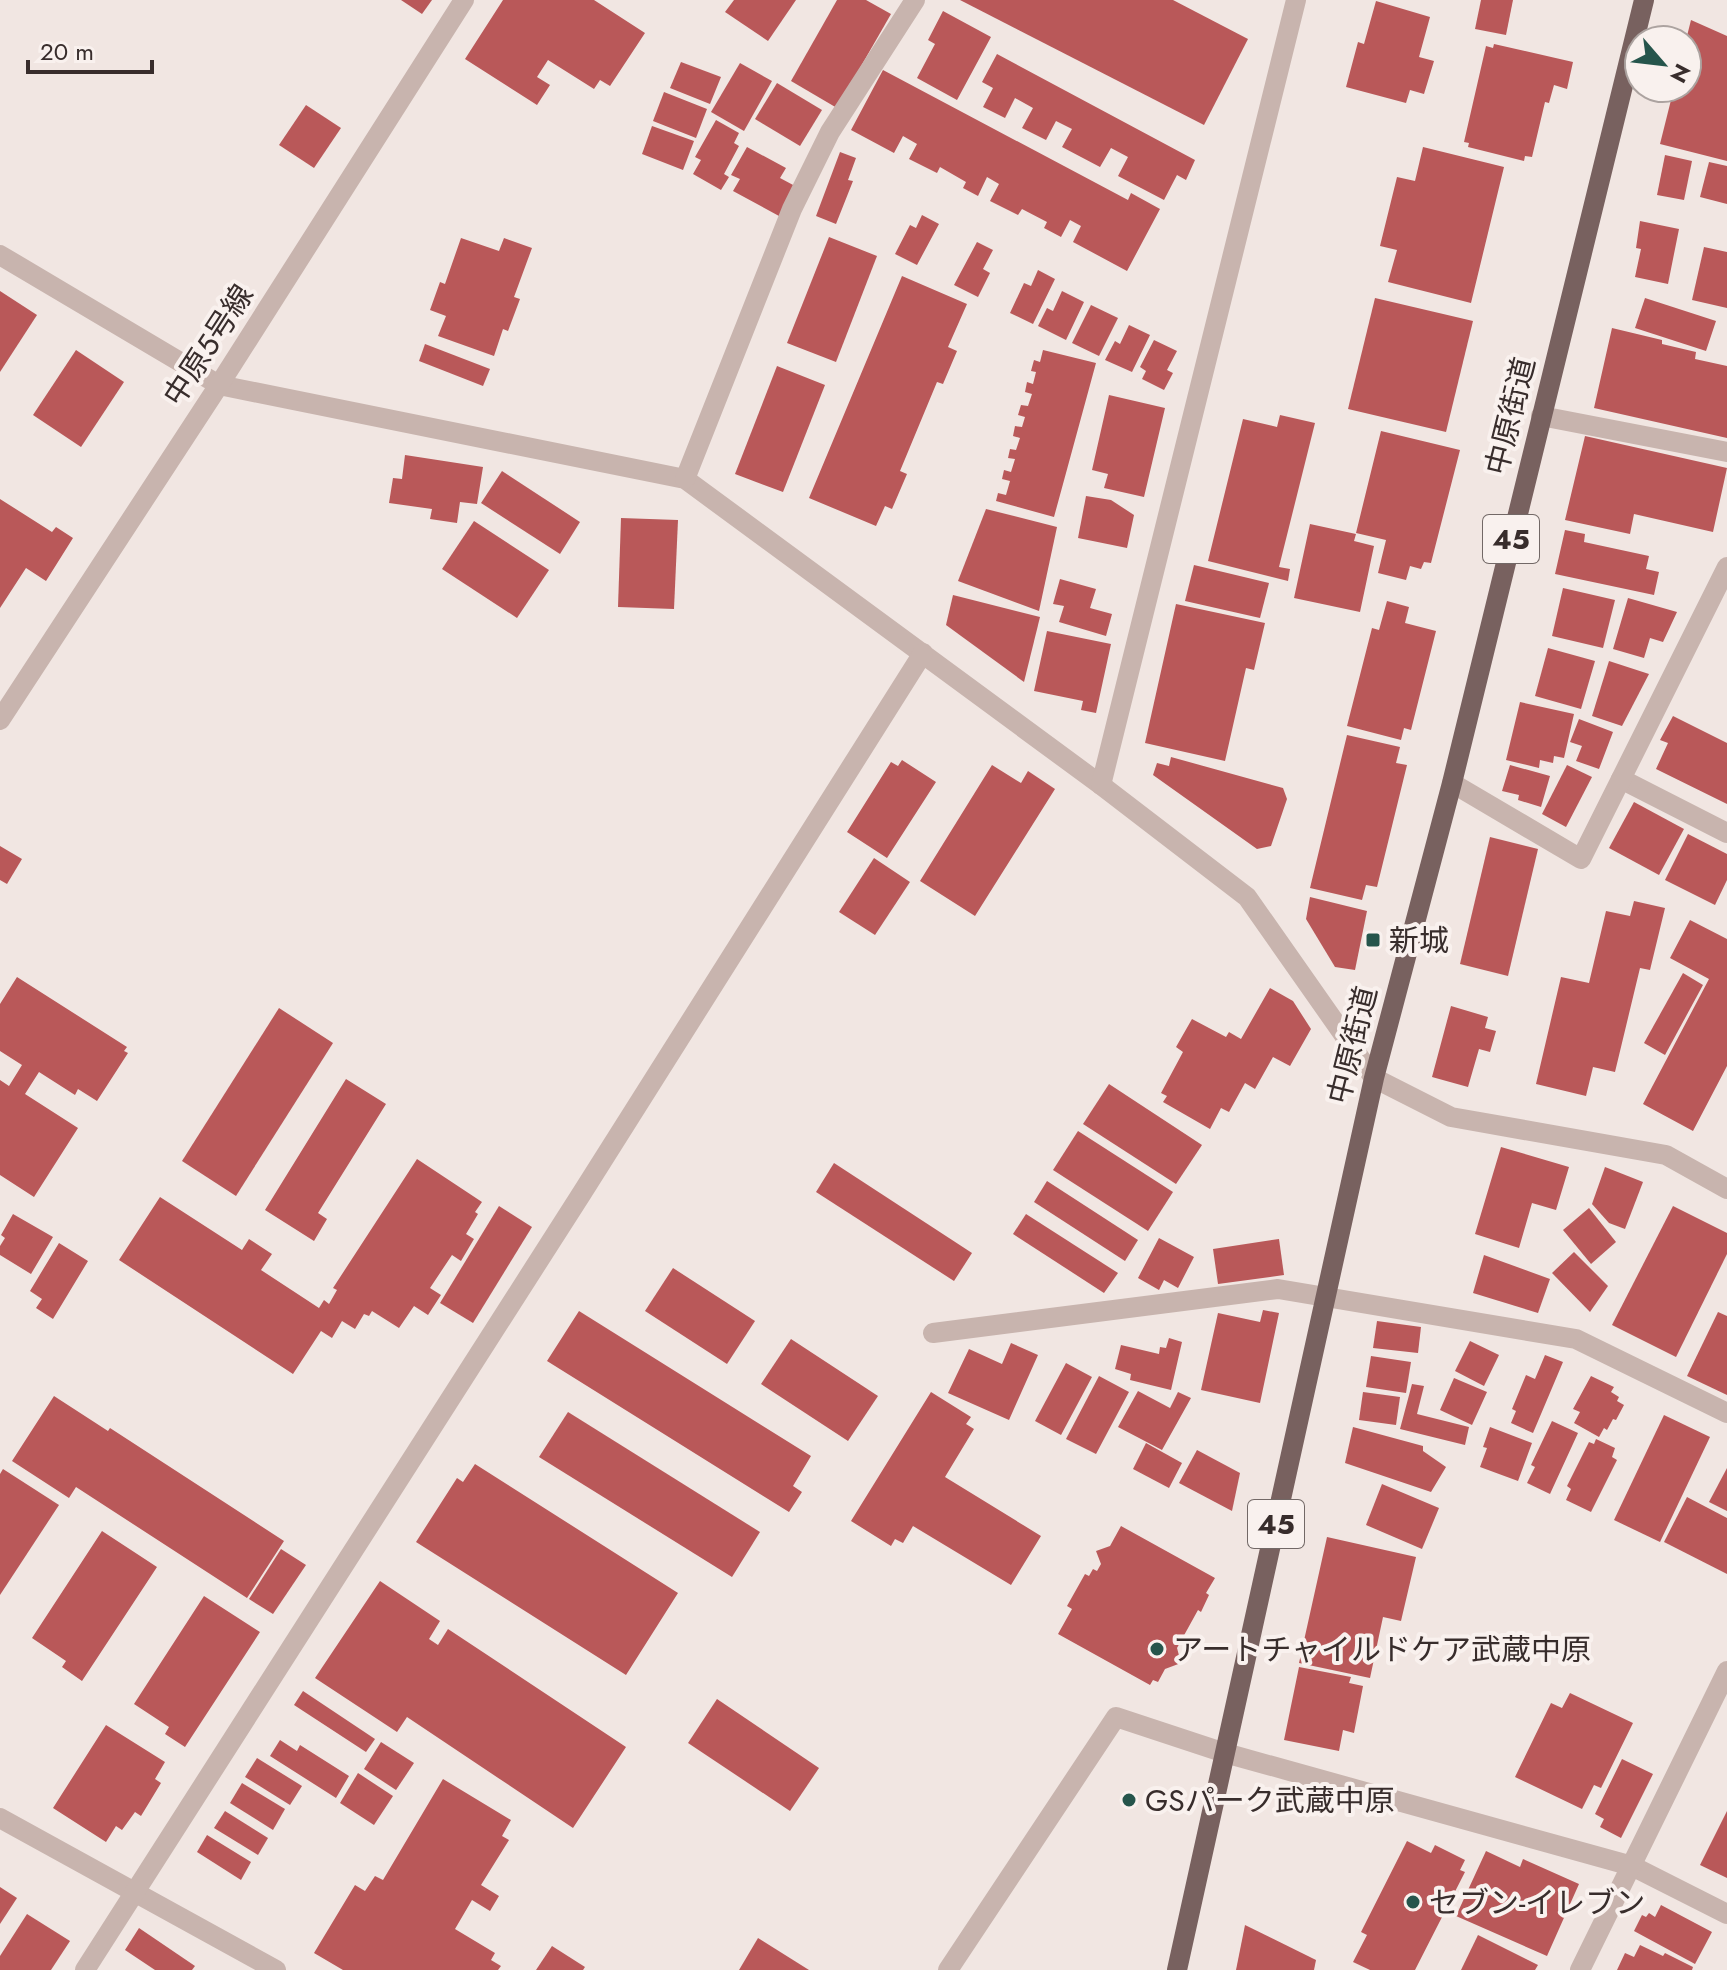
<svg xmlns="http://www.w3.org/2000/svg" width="1727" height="1970" viewBox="0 0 1727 1970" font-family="Jost,'Noto Sans JP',sans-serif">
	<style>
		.building { fill: #b95859 }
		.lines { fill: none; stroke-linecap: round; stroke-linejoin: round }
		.minor { stroke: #c8b4ae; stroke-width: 20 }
		.major { stroke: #78615f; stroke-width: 20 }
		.poi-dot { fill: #26554c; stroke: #f9f1ee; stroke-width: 3 }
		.labels { text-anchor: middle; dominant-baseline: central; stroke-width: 8; stroke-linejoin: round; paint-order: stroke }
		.shield { fill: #f9f1ee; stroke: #726866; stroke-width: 2 }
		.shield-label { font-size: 28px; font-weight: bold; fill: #382d2c }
		.street-label { font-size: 30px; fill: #382d2c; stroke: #f9f1ee }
		.poi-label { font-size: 30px; fill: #382d2c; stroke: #f9f1ee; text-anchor: start }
	</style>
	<rect width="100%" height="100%" fill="#f1e6e2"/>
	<g class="building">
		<polygon points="401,0 432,0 422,14"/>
		<polygon points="503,0 594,0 645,33 610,86 600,80 594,89 548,60 537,77 550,85 537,105 465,59"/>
		<polygon points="734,0 796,0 768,41 725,12"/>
		<polygon points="837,0 866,0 891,14 837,108 791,81"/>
		<polygon points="960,0 1173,0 1248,39 1204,125"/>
		<polygon points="1481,0 1513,0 1506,35 1475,29"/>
		<polygon points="1376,1 1430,17 1419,57 1434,61 1424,94 1410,90 1406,103 1346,87 1358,42 1364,44"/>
		<polygon points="943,11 991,37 957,100 917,78 935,44 928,40"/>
		<polygon points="1691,20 1727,36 1727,161 1660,144 1674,88 1687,88 1686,40"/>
		<polygon points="1494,44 1573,62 1567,89 1554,85 1549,103 1545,102 1532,157 1525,156 1524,161 1468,147 1469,143 1464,142 1486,46 1493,48"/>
		<polygon points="997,54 1195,160 1186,180 1177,175 1164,200 1118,176 1128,157 1111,148 1100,167 1062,147 1072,129 1056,121 1046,140 1022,128 1033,108 1015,98 1005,118 983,107 993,88 982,82"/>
		<polygon points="681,62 721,77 710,104 670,88"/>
		<polygon points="740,63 772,81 744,131 711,112"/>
		<polygon points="883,70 1128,200 1131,193 1160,209 1127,271 1073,242 1081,226 1070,220 1061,237 1044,228 1047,222 1022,209 1018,215 990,201 999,184 987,177 978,196 963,188 966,182 940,167 937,173 909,159 917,144 903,136 894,153 851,130"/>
		<polygon points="777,83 822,110 800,146 755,119"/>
		<polygon points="664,92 707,109 696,138 653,121"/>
		<polygon points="306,105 341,128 314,168 279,145"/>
		<polygon points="716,120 739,133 734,143 739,146 724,174 729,177 721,190 693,174 701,160 695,157"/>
		<polygon points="652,126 694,141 683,170 642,154"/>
		<polygon points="747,147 786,168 780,178 795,186 779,216 733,191 740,179 731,175"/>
		<polygon points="1423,147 1504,167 1471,303 1388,282 1397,250 1380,246 1397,177 1415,181"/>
		<polygon points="840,152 856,158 848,180 853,181 836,224 816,216"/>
		<polygon points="1665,155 1692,161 1684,200 1657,195"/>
		<polygon points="1709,162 1727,166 1727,204 1700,197"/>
		<polygon points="922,215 939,224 917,265 895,254 910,225 916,228"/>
		<polygon points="1640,221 1679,229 1668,284 1635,277 1641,249 1636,248"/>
		<polygon points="829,237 877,256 836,362 787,343"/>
		<polygon points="461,238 499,251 504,238 532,248 514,297 520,299 508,331 503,329 494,356 438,336 446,316 430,310 440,282 445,284"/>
		<polygon points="977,242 993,250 983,269 990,273 978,297 954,285"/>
		<polygon points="1704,247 1727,252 1727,308 1692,300"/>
		<polygon points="1038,270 1055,279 1033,324 1010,313 1024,283 1031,286"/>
		<polygon points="902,276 967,304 948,347 957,351 943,384 937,382 900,471 907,474 892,509 885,506 876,526 809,498"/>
		<polygon points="0,291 37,315 0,372"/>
		<polygon points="1062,291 1084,302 1066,340 1038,326 1047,308 1053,311"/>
		<polygon points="1375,298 1473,321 1446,432 1348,409"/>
		<polygon points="1645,298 1716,321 1706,351 1635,328"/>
		<polygon points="1091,305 1118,318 1099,356 1072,343"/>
		<polygon points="1129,325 1150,335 1132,372 1105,360 1115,341 1120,344"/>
		<polygon points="1612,328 1662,340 1662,344 1696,352 1695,359 1727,366 1727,438 1594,408"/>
		<polygon points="1154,340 1177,351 1167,370 1173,373 1164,390 1142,379 1146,371 1140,367"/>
		<polygon points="425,344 490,369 483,386 419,361"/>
		<polygon points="76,350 124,382 81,447 33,415"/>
		<polygon points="1043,350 1096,363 1054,517 996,501 998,493 1006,495 1010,481 1002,479 1004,470 1011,472 1015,459 1008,458 1010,449 1016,450 1020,438 1013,436 1015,426 1022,427 1025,417 1018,415 1021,405 1028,406 1032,394 1025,392 1027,382 1033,384 1036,372 1031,371 1034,360 1040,362"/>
		<polygon points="777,366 825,385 783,492 735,474"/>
		<polygon points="1109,395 1165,408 1144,497 1104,488 1108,474 1092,470"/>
		<polygon points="1280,415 1315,423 1279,567 1290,569 1288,581 1208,561 1243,419 1277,427"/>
		<polygon points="1381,431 1460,450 1431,563 1424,562 1421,569 1410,566 1406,580 1378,573 1386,540 1356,533"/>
		<polygon points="1585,436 1727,468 1713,532 1634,514 1630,534 1565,520"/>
		<polygon points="405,455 483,467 477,504 460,502 457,523 430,519 432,509 389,503 393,478 402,479"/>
		<polygon points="502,471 580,522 560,554 481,503"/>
		<polygon points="1086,496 1111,500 1134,515 1127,548 1078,538"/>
		<polygon points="0,499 52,532 56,527 73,538 46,581 26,568 0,608"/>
		<polygon points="986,509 1057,527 1039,611 958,581"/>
		<polygon points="621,518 678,520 674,609 618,607"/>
		<polygon points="474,521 549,570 517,618 442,569"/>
		<polygon points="1310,524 1356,534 1354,541 1374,546 1360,612 1294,598"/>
		<polygon points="1565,530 1585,534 1584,542 1649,556 1646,569 1659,572 1654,595 1555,574"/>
		<polygon points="1194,565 1269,583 1260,618 1185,601"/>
		<polygon points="1060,579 1096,589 1090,608 1112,614 1106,636 1059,622 1064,606 1053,604"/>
		<polygon points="1563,588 1615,600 1603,648 1552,636"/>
		<polygon points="953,595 1040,617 1024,682 946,625"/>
		<polygon points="1628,598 1677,612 1663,642 1650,638 1644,658 1613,649"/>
		<polygon points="1387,601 1409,607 1405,623 1436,631 1411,730 1404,728 1401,740 1347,726 1372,628 1379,630"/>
		<polygon points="1176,604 1265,623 1254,670 1246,668 1225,761 1145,743"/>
		<polygon points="1047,631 1111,644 1096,713 1081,710 1083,701 1034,691"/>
		<polygon points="1548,648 1595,661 1581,709 1535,696"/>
		<polygon points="1609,661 1649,674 1622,726 1592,716"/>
		<polygon points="1520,702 1574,714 1564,758 1554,756 1553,763 1540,760 1539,768 1506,760"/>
		<polygon points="1673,716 1727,743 1727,804 1656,769 1668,743 1660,740"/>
		<polygon points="1579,719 1613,732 1599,769 1576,761 1582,746 1570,742"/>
		<polygon points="1347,735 1400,747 1396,763 1407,765 1377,887 1366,885 1362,900 1310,888"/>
		<polygon points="1171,757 1283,788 1287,799 1271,846 1257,849 1153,775 1157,763 1169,766"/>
		<polygon points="902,760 936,782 887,858 847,832 891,762 898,766"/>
		<polygon points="992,765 1021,783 1028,771 1055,789 975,916 920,881"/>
		<polygon points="1510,765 1550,776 1541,807 1518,800 1519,795 1502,791"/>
		<polygon points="1567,765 1592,777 1566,827 1542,814"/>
		<polygon points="1634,802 1684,829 1659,875 1609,848"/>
		<polygon points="1688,834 1727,854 1727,880 1715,905 1665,880"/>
		<polygon points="1490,837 1538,849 1508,976 1460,964"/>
		<polygon points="0,846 22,859 7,884 0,880"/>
		<polygon points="874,858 910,882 875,935 839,912"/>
		<polygon points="1310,897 1367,911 1355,970 1335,967 1306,919"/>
		<polygon points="1634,901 1665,908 1650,970 1640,968 1615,1072 1593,1067 1586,1096 1536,1084 1561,977 1589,983 1606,911 1630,916"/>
		<polygon points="1690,920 1727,939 1727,1066 1693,1131 1643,1104 1709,979 1670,958"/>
		<polygon points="1683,973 1703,985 1665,1055 1644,1043"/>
		<polygon points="17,977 127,1047 124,1051 128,1053 97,1101 78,1089 75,1095 39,1072 25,1094 78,1128 34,1197 0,1175 0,1080 9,1086 22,1065 0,1051 0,1004"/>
		<polygon points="1270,988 1293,1001 1311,1029 1290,1066 1273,1057 1255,1089 1245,1083 1229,1112 1221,1108 1210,1129 1163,1102 1167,1096 1161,1093 1183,1052 1176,1047 1192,1019 1226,1037 1229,1032 1241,1039"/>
		<polygon points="1451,1006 1488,1017 1485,1028 1496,1031 1490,1052 1479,1049 1468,1087 1432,1077"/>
		<polygon points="279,1008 333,1043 236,1196 182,1161"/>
		<polygon points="346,1079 386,1104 318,1213 327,1219 314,1241 265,1210"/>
		<polygon points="1109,1084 1202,1145 1176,1184 1083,1124"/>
		<polygon points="1078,1131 1173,1192 1148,1231 1053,1170"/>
		<polygon points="1501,1147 1569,1167 1556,1210 1532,1203 1519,1248 1475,1234"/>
		<polygon points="417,1159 482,1202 475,1212 478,1214 466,1234 474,1239 461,1261 452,1255 430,1288 441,1295 428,1315 414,1306 399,1328 372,1311 369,1316 364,1314 355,1329 342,1321 332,1338 321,1331 293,1374 119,1260 160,1197 242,1250 249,1239 272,1254 261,1270 319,1308 324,1300 329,1304 337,1290 333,1288"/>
		<polygon points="834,1163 972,1253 954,1281 816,1192"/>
		<polygon points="1605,1167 1643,1182 1625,1229 1609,1223 1592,1204"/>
		<polygon points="1047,1181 1138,1240 1125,1261 1034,1202"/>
		<polygon points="499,1206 532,1227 473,1323 440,1303"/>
		<polygon points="1673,1206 1727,1233 1727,1254 1676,1357 1612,1325"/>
		<polygon points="1589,1208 1616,1242 1591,1264 1563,1230"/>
		<polygon points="13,1214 53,1237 31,1274 0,1255 0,1246 5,1238 1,1235"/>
		<polygon points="1026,1214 1118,1273 1104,1293 1013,1234"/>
		<polygon points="1159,1238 1194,1257 1178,1288 1164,1280 1159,1290 1138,1278"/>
		<polygon points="1279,1239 1284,1275 1218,1284 1213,1249"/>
		<polygon points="59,1243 88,1261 53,1319 36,1308 42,1299 30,1291"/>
		<polygon points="1574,1252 1608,1286 1590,1312 1552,1273"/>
		<polygon points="1484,1255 1550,1279 1538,1313 1473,1293"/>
		<polygon points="673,1268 755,1321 727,1364 645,1311"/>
		<polygon points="1263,1310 1279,1313 1260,1403 1201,1390 1218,1313 1260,1322"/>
		<polygon points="579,1311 811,1456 793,1486 802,1492 789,1512 547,1361"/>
		<polygon points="1718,1312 1727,1316 1727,1395 1687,1376"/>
		<polygon points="1377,1321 1421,1327 1418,1353 1373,1348"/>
		<polygon points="1169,1338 1182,1342 1171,1390 1130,1380 1131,1374 1115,1369 1121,1345 1159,1354 1160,1347 1166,1348"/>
		<polygon points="791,1339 878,1396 848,1441 761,1384"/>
		<polygon points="1470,1341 1499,1355 1484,1386 1455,1371"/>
		<polygon points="1011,1343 1038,1355 1009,1420 948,1393 969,1349 1002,1364"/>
		<polygon points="1545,1355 1563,1362 1533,1433 1511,1423 1516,1411 1512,1409 1526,1375 1535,1379"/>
		<polygon points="1371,1356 1411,1362 1406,1393 1366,1387"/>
		<polygon points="1066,1363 1092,1377 1061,1435 1035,1421"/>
		<polygon points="1099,1376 1129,1392 1096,1454 1066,1439"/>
		<polygon points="1591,1376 1614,1387 1611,1392 1619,1397 1617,1401 1624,1405 1616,1420 1613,1419 1607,1430 1604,1428 1599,1437 1574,1423 1580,1412 1573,1409"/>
		<polygon points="1454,1378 1487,1392 1472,1425 1440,1410"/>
		<polygon points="1412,1384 1424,1386 1417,1414 1469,1427 1465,1445 1400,1429"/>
		<polygon points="1138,1391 1170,1408 1178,1392 1191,1398 1162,1450 1118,1427"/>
		<polygon points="931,1392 971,1417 966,1424 974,1429 945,1477 1041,1536 1011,1585 913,1526 903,1543 895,1539 891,1546 851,1521"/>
		<polygon points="1363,1392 1400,1397 1396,1425 1359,1420"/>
		<polygon points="54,1396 108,1431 110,1428 284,1541 247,1598 76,1487 69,1498 12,1461"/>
		<polygon points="568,1412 760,1532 732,1577 539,1457"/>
		<polygon points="1664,1415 1710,1437 1660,1542 1614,1520"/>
		<polygon points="1552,1421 1578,1433 1550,1494 1527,1483 1535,1467 1531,1465"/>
		<polygon points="1353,1427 1423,1446 1423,1451 1446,1467 1431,1492 1345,1463"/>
		<polygon points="1490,1427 1532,1443 1518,1481 1480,1467 1487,1448 1483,1447"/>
		<polygon points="1596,1439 1615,1448 1612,1457 1617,1460 1591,1512 1566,1500 1571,1489 1567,1486 1589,1442 1594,1444"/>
		<polygon points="1146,1443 1182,1463 1169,1488 1133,1469"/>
		<polygon points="1197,1450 1240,1473 1232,1511 1179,1483"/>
		<polygon points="475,1464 678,1593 626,1675 416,1542 457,1478 463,1482"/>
		<polygon points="1727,1468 1727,1511 1709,1502"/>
		<polygon points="3,1469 59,1505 0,1595 0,1474"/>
		<polygon points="1382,1484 1439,1508 1422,1549 1366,1525"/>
		<polygon points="1687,1497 1727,1518 1727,1574 1664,1542"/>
		<polygon points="1121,1526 1215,1578 1206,1593 1209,1595 1201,1612 1198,1610 1177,1648 1181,1663 1165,1669 1158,1682 1153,1680 1150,1685 1058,1634 1072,1609 1067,1606 1085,1574 1089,1576 1093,1569 1097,1571 1101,1564 1096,1551 1110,1546"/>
		<polygon points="102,1531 157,1567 82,1681 62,1667 66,1661 32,1638"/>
		<polygon points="1327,1537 1416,1557 1401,1621 1383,1617 1370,1678 1299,1663"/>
		<polygon points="281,1549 306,1565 273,1614 249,1599"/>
		<polygon points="380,1581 440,1621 429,1639 438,1645 448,1629 626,1747 573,1828 407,1717 397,1732 315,1678"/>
		<polygon points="204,1596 260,1632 185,1747 165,1734 169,1727 134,1704"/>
		<polygon points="1299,1667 1351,1677 1349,1683 1363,1686 1354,1733 1343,1730 1339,1751 1284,1740"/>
		<polygon points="303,1691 375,1739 366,1752 294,1705"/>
		<polygon points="1570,1693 1633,1723 1601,1788 1594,1785 1582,1809 1515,1777 1551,1703 1562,1708"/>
		<polygon points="717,1699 819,1768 790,1811 688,1743"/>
		<polygon points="106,1725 165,1762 155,1779 161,1783 141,1816 135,1812 122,1830 116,1826 106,1842 53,1808"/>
		<polygon points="280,1740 297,1751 300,1745 349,1776 336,1798 270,1756"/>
		<polygon points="381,1742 414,1763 396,1790 364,1769"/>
		<polygon points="257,1758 302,1786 290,1805 245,1777"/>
		<polygon points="1622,1759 1653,1774 1621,1838 1600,1827 1604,1819 1595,1814"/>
		<polygon points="358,1773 393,1796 374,1825 340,1803"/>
		<polygon points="443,1779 511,1820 502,1836 509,1840 481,1885 499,1896 490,1911 472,1900 455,1929 495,1953 491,1960 501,1966 498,1970 343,1970 314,1953 355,1885 365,1891 375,1876 383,1880"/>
		<polygon points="242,1783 285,1809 273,1830 230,1803"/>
		<polygon points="225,1811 268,1838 258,1855 214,1828"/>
		<polygon points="1727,1811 1727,1878 1700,1865"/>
		<polygon points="207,1835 251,1862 241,1880 197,1852"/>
		<polygon points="1407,1841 1431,1853 1435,1845 1465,1860 1460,1870 1465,1872 1415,1970 1370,1970 1353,1962 1367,1935 1361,1932"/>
		<polygon points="1486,1851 1520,1867 1523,1859 1579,1884 1547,1956 1456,1916"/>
		<polygon points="0,1887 17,1898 0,1924"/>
		<polygon points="1661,1905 1712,1932 1695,1964 1634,1931 1642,1915 1646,1917 1649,1913 1655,1917"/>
		<polygon points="27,1914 70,1941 51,1970 0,1970 0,1956"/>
		<polygon points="1245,1925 1316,1960 1314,1970 1236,1970"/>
		<polygon points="139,1928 195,1966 192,1970 155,1970 125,1950"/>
		<polygon points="1478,1935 1538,1965 1535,1970 1461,1970"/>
		<polygon points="758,1938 809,1970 739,1970"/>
		<polygon points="1640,1945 1663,1956 1665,1953 1693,1967 1692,1970 1617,1970 1625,1953 1634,1957"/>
		<polygon points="552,1946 585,1967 583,1970 536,1970"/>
	</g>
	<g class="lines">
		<g class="minor">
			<polyline points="0,255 219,385 685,479 1101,785 1247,897 1374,1078 1451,1117 1666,1155 1727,1189"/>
			<polyline points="1541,416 1727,452"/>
			<polyline points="685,479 792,209 830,132 915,0"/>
			<polyline points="0,720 219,385 464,0"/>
			<polyline points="1621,779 1727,833"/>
			<polyline points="1452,783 1581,859 1727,567"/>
			<polyline points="1101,785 1296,0"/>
			<polyline points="933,1333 1278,1289 1576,1339 1727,1413"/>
			<polyline points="0,1818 276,1970"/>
			<polyline points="85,1970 582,1193 923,653"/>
			<polyline points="948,1970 1116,1717 1225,1753 1632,1866 1727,1914"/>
			<polyline points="1580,1970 1727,1671"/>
		</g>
		<polyline class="major" points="1177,1970 1374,1078 1452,783 1644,0"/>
	</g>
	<g class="poi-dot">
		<rect x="1365" y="932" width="16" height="16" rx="4"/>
		<circle cx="1157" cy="1649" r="8"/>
		<circle cx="1129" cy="1800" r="8"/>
		<circle cx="1413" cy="1902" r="8"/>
	</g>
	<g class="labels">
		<g class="shield">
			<rect x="1483" y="515" width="56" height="48" rx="6"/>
			<rect x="1248" y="1500" width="56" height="48" rx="6"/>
		</g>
		<g class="shield-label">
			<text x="1511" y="539">45</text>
			<text x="1276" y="1524">45</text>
		</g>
		<g class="street-label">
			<text transform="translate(208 345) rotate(-57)">中原5号線</text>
			<text transform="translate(1510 416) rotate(-76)">中原街道</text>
			<text transform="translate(1352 1045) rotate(-76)">中原街道</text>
		</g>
		<g class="poi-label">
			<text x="1389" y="940">新城</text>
			<text x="1173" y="1649">アートチャイルドケア武蔵中原</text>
			<text x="1145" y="1800">GSパーク武蔵中原</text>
			<text x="1429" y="1902">セブン-イレブン</text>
		</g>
	</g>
	<g transform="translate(1663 64) rotate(118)"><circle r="38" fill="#f9f1ee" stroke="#aca3a0" stroke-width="2"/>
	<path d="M0-6L14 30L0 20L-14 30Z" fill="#26554c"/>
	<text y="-12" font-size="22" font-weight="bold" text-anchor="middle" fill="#382d2c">N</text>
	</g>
	<path d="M28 60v12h124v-12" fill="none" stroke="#382d2c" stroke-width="4"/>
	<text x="40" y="60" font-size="24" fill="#382d2c" stroke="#f9f1ee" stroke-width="6" paint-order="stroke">20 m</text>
</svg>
